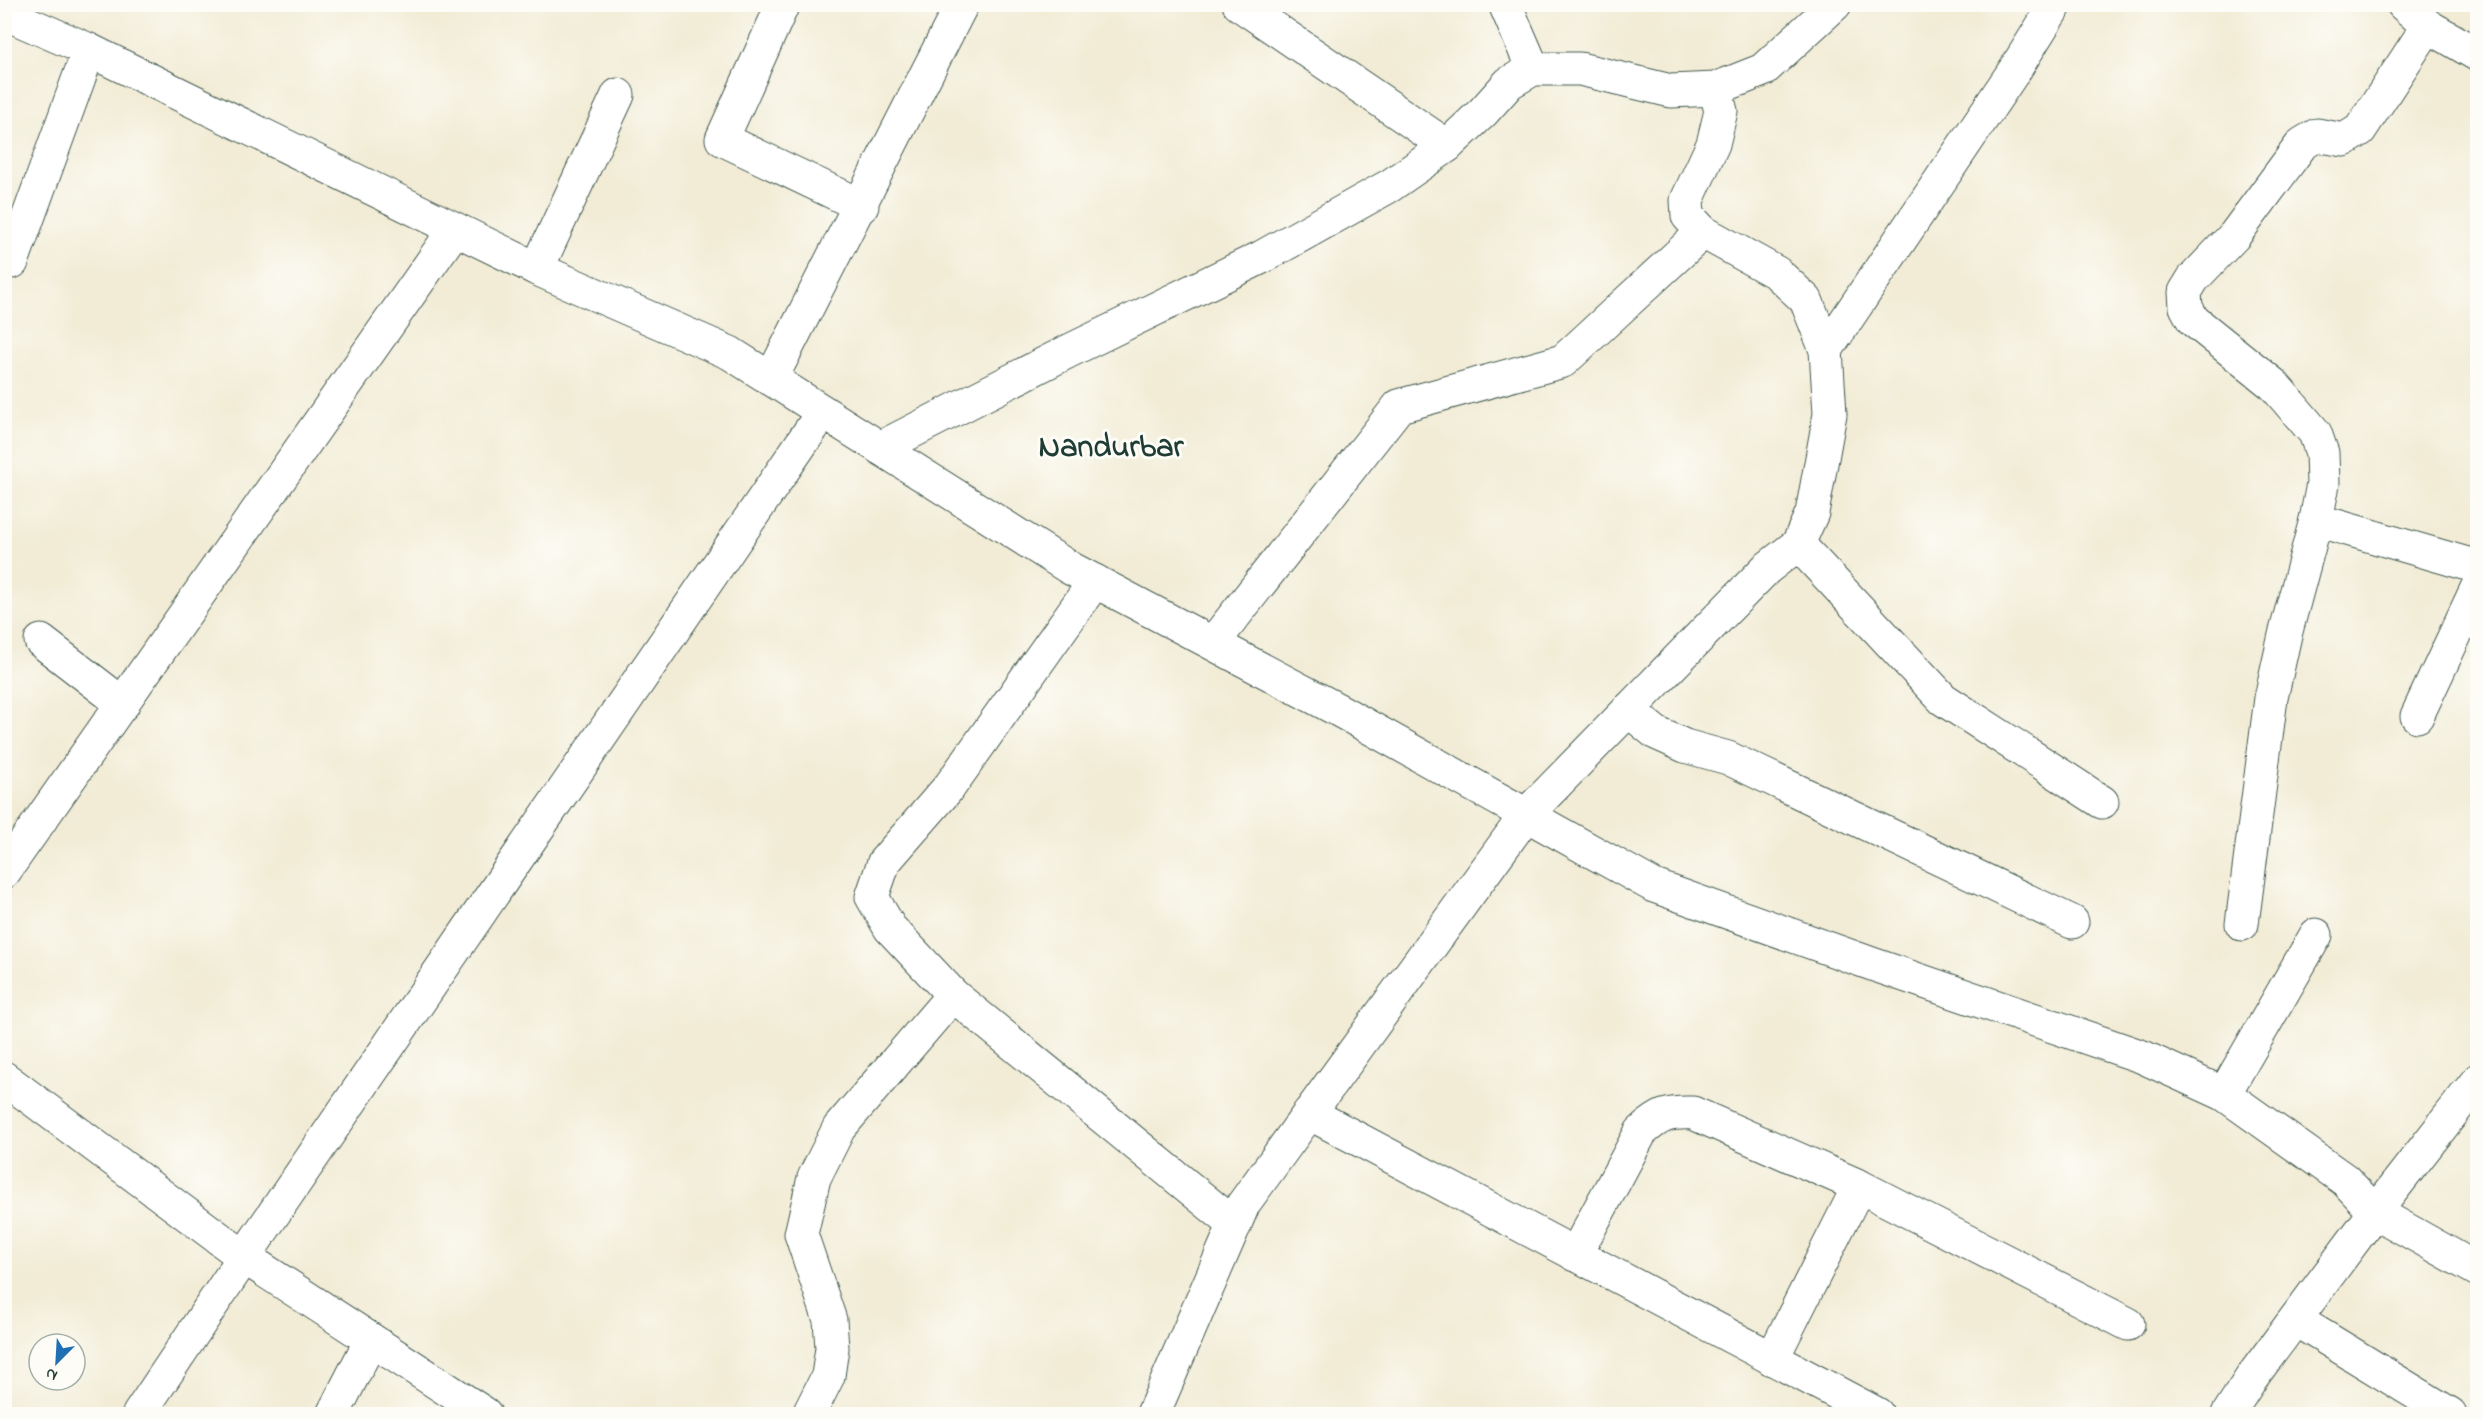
<svg xmlns="http://www.w3.org/2000/svg" width="2482" height="1419" viewBox="0 0 2482 1419" font-family="'Indie Flower',sans-serif">
	<style>
		.lines { fill: none; stroke-linecap: round; stroke-linejoin: round }
		.minor-casing { stroke: #3f574c; stroke-width: 35 }
		.minor { stroke: #fff; stroke-width: 33 }
		.labels { text-anchor: middle; dominant-baseline: central; stroke-width: 6; stroke-linejoin: round; paint-order: stroke }
		.town-label { font-size: 32px; font-weight: bold; fill: #1f3d34; stroke: #fdfcf7 }
	</style>
	<rect width="100%" height="100%" fill="#fdfcf7"/>
	<filter id="ink" filterUnits="userSpaceOnUse"><feTurbulence type="fractalNoise" baseFrequency=".0167" numOctaves="2"/><feDisplacementMap in="SourceGraphic" scale="12" xChannelSelector="R" yChannelSelector="G"/><feConvolveMatrix kernelMatrix="1 2 1 2 8 2 1 2 1" color-interpolation-filters="sRGB"/></filter>
	<filter id="wash" filterUnits="userSpaceOnUse"><feTurbulence type="fractalNoise" baseFrequency=".008" numOctaves="4" result="noise"/><feDisplacementMap in="SourceGraphic" scale="24" xChannelSelector="R" yChannelSelector="G"/><feGaussianBlur stdDeviation="1.35" result="paint"/><feColorMatrix in="noise" values="0 0 0 0 0 0 0 0 0 0 0 0 0 0 0 0 0 1.4 0 .05"/><feComposite in="paint" operator="in"/></filter>
	<g filter="url(#wash)">
		<rect width="100%" height="100%" fill="#f2ecd6"/>
	</g>
	<g filter="url(#ink)">
		<g class="lines">
			<defs>
				<g id="minor">
					<polyline points="783,4 722,139 862,206"/>
					<polyline points="1239,4 1447,146"/>
					<polyline points="1505,4 1533,69"/>
					<polyline points="2403,4 2428,26 2478,55"/>
					<polyline points="4,13 89,50 537,269 730,353 1070,568 1342,712 1654,886 1872,964 2143,1057 2224,1094 2345,1180 2375,1212 2478,1270"/>
					<polyline points="12,262 89,50"/>
					<polyline points="537,269 618,95"/>
					<polyline points="1826,350 2016,68 2056,4"/>
					<polyline points="771,379 962,4"/>
					<polyline points="880,448 1069,351 1262,257 1391,185 1447,146 1483,112 1509,83 1533,69 1580,69 1671,91 1715,89 1763,70 1835,4"/>
					<polyline points="2316,520 2478,567"/>
					<polyline points="1798,544 1943,699 2102,802"/>
					<polyline points="1095,581 950,786 884,862 872,897 890,928 953,995 1235,1225"/>
					<polyline points="41,641 123,704"/>
					<polyline points="1213,643 1399,406 1563,361 1703,232"/>
					<polyline points="1628,710 1656,733 1685,746 1728,758 2072,922"/>
					<polyline points="2417,716 2478,586"/>
					<polyline points="4,872 455,229"/>
					<polyline points="2242,924 2271,698 2285,635 2316,520 2323,484 2322,453 2315,433 2274,385 2193,320 2186,307 2185,292 2193,279 2234,236 2302,144 2317,135 2344,140 2360,130 2428,26"/>
					<polyline points="4,1078 244,1257 485,1414"/>
					<polyline points="2224,1094 2316,935"/>
					<polyline points="1309,1113 1877,1414"/>
					<path d="M1575,1255l66,-123c19,-17 26,-20 52,-19l166,73 269,138"/>
					<polyline points="2296,1320 2450,1414"/>
					<polyline points="1772,1359 1859,1186"/>
					<polyline points="139,1414 244,1257 823,412"/>
					<polyline points="333,1414 371,1340"/>
					<polyline points="809,1414 828,1376 832,1348 830,1320 801,1234 814,1178 839,1128 953,995"/>
					<polyline points="1153,1414 1244,1203 1526,815 1766,569 1798,544 1812,513 1830,414 1826,350 1806,300 1777,273 1703,232 1688,216 1687,200 1713,144 1721,111 1715,89"/>
					<polyline points="2228,1414 2252,1377 2375,1212 2478,1080"/>
				</g>
			</defs>
			<use href="#minor" class="minor-casing"/>
			<use href="#minor" class="minor"/>
		</g>
	</g>
	<g class="labels">
		<g class="town-label">
			<text x="1111" y="448">Nandurbar</text>
		</g>
	</g>
	<rect width="2482" height="1419" fill="none" stroke="#fdfcf7" stroke-width="24"/>
	<g transform="translate(57 1362) rotate(204)"><circle r="28" fill="#fdfcf7" stroke="#a4b0a9" stroke-width="1.5"/>
	<path d="M0-4.5L10 22L0 15L-10 22Z" fill="#1f6fb2"/>
	<text y="-9" font-size="16" font-weight="bold" text-anchor="middle" fill="#1f3d34">N</text>
	</g>
</svg>
